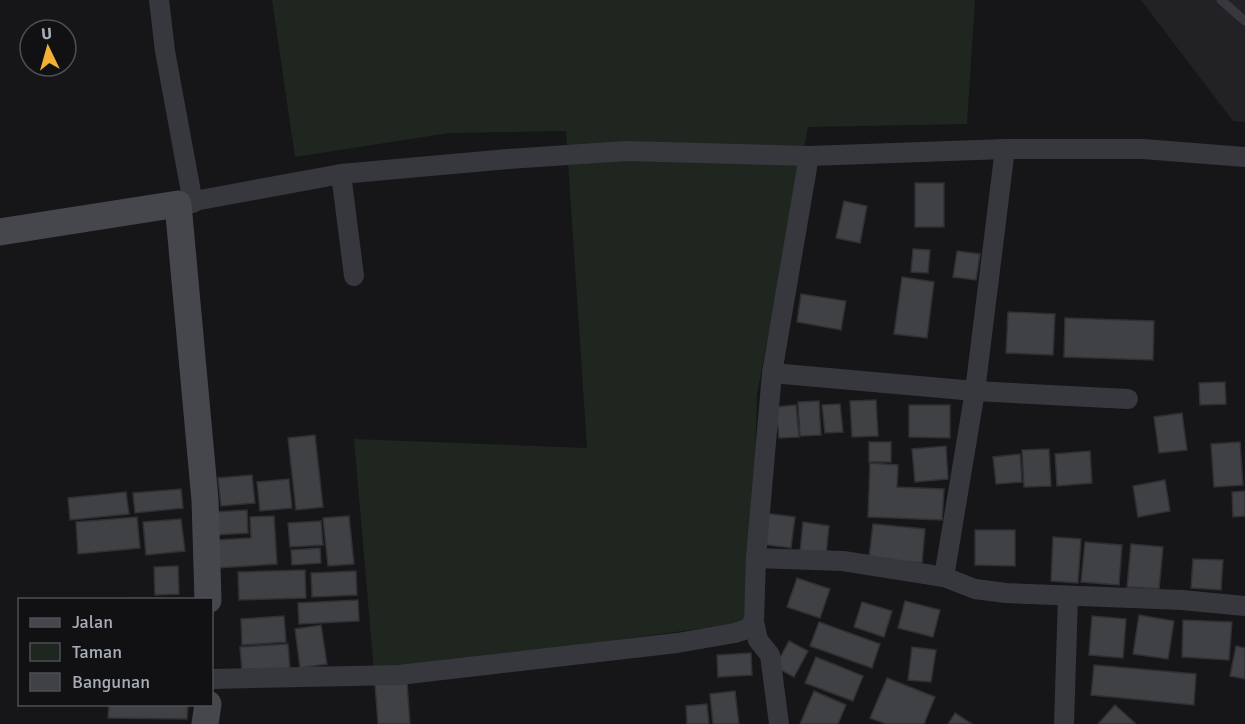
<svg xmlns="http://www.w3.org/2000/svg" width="1245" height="724" viewBox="0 0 1245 724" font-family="Signika,sans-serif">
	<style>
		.built { fill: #222225 }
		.green { fill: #1e261f }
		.building { fill: #404145; stroke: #303034; stroke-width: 1.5 }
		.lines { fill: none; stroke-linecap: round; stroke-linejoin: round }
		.lane { stroke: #37383d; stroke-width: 9 }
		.street { stroke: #37383d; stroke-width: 20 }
		.secondary { stroke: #45474d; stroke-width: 27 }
	</style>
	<rect width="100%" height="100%" fill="#161618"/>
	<polygon class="built" points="1141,0 1245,0 1245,122 1233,121"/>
	<polygon class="green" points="272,0 975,0 967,124 808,127 757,394 751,622 374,672 354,439 587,448 566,131 449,133 295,157"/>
	<g class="building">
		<rect x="915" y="183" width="29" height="44"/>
		<polygon points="844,201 867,206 860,243 836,238"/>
		<polygon points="913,249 930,250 928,273 911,272"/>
		<polygon points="957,251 980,254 976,280 953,277"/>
		<polygon points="902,277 934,282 927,338 894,334"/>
		<polygon points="801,294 846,301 841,330 797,322"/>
		<polygon points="1008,312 1055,314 1053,355 1006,353"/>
		<polygon points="1065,318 1154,321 1153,360 1064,357"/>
		<polygon points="1225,382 1226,404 1200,405 1199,383"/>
		<polygon points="876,400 878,436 852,437 850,401"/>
		<polygon points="819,401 821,435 800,436 798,402"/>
		<polygon points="840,404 843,432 825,433 822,405"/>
		<polygon points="796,405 799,437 779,438 776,407"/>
		<polygon points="909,405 950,405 950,438 909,437"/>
		<polygon points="1182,413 1187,450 1159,453 1154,417"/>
		<polygon points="315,435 323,507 296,510 288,438"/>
		<rect x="869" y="442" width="22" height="20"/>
		<polygon points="1240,442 1243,485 1214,487 1211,444"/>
		<polygon points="946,446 948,479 915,482 912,449"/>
		<polygon points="1049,449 1051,486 1024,487 1022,450"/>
		<polygon points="1090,451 1092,483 1057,486 1055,454"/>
		<polygon points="1020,454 1022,482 996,484 993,457"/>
		<polygon points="870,463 898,465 897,487 944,489 942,520 868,517"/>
		<polygon points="252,475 255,503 221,506 218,478"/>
		<polygon points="289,479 292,508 260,511 257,482"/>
		<polygon points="1165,480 1170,511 1138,517 1133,486"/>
		<polygon points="181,489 183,508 135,513 133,493"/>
		<polygon points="1245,491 1245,516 1233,517 1232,492"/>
		<polygon points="126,492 129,514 70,520 68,498"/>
		<polygon points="247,510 248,533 216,535 214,512"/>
		<polygon points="764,513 795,517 791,548 760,544"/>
		<polygon points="274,516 277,564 217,568 216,540 251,538 250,517"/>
		<polygon points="349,516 354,564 328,566 323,518"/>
		<polygon points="137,517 140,548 78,554 76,522"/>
		<polygon points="181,519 185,551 146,555 143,522"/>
		<polygon points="321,521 323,545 290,547 288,523"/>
		<polygon points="803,522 829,526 826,555 800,552"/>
		<polygon points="873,524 925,529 922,563 869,558"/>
		<polygon points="975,530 1015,530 1015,566 975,565"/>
		<polygon points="1053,537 1081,539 1078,583 1051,581"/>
		<polygon points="1085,542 1122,545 1119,585 1081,582"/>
		<polygon points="1131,544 1163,547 1159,589 1127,587"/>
		<polygon points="320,548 321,563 292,565 291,550"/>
		<polygon points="1193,559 1223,560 1221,590 1191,588"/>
		<polygon points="178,566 179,594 155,595 154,567"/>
		<polygon points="305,570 306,598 239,600 238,572"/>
		<polygon points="356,571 357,595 312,597 311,573"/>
		<polygon points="797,578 830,589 820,618 787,607"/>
		<polygon points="133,598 177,599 177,600 133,600"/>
		<polygon points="358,600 359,621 299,624 298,603"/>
		<polygon points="905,601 940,610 933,637 898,628"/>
		<polygon points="862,602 892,611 884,637 854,627"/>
		<polygon points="1139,615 1174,621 1168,659 1133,654"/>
		<polygon points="284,616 286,642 242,645 241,619"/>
		<polygon points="1092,616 1126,619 1123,658 1089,655"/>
		<polygon points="1183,620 1232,622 1229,660 1182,657"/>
		<polygon points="819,622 880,644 872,668 810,646"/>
		<polygon points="321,625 327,664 300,668 295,629"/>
		<polygon points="789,641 808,651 794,677 775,667"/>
		<polygon points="288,644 290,669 242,671 240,647"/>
		<polygon points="1236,646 1245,648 1245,679 1230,676"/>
		<polygon points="912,647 936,650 931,682 908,680"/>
		<polygon points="751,653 752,675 718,677 717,655"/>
		<polygon points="816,657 863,676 853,701 805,683"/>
		<polygon points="1094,665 1196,674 1194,705 1091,695"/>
		<polygon points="887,678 935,697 924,724 886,724 870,718"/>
		<polygon points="407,682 410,724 378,724 375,684"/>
		<polygon points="735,691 739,724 713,724 710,694"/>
		<polygon points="814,691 846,705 838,724 800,724"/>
		<polygon points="109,704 188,704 187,719 108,718"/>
		<polygon points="707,704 709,724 687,724 686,706"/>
		<polygon points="1115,705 1136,724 1098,724"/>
		<polygon points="955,713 972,724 948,724"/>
	</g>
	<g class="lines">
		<polyline class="lane" points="1221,0 1245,21"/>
		<g class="street">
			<polyline points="159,0 165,51 193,203"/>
			<polyline points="341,174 354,276"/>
			<polyline points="178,204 341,174 508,159 626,151 809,156 1005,149 1143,149 1245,157"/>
			<polyline points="772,373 975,391 1128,399"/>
			<polyline points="756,558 843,561 944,577 975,589 1006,593 1182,600 1245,606"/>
			<polyline points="944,577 975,391 1005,149"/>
			<polyline points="754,622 758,640 770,655 779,724"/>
			<polyline points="212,679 399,675 677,643 735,633 747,629 754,622 756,558 772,373 809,156"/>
			<polyline points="1064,724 1068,597"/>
		</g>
		<g class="secondary">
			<polyline points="0,232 178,204 205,500 208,600"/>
			<polyline points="205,724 208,704"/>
		</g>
	</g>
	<rect x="18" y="598" width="195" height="108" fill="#111113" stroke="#4d4f55" stroke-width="1.5"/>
	<rect x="30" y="618" width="30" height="9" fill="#45474d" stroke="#4d4f55" stroke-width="1.5"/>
	<text x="72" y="628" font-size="18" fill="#a8adb8">Jalan</text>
	<rect x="30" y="643" width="30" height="18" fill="#1e261f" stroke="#4d4f55" stroke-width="1.5"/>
	<text x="72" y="658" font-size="18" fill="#a8adb8">Taman</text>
	<rect x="30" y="673" width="30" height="18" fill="#404145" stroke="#4d4f55" stroke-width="1.5"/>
	<text x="72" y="688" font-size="18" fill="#a8adb8">Bangunan</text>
	<g transform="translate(48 48) rotate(355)"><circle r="28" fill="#111113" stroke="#4d4f55" stroke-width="1.5"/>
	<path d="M0-4.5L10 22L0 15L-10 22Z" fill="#f2b134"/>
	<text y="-9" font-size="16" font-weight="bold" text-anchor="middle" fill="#a8adb8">U</text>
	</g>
</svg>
